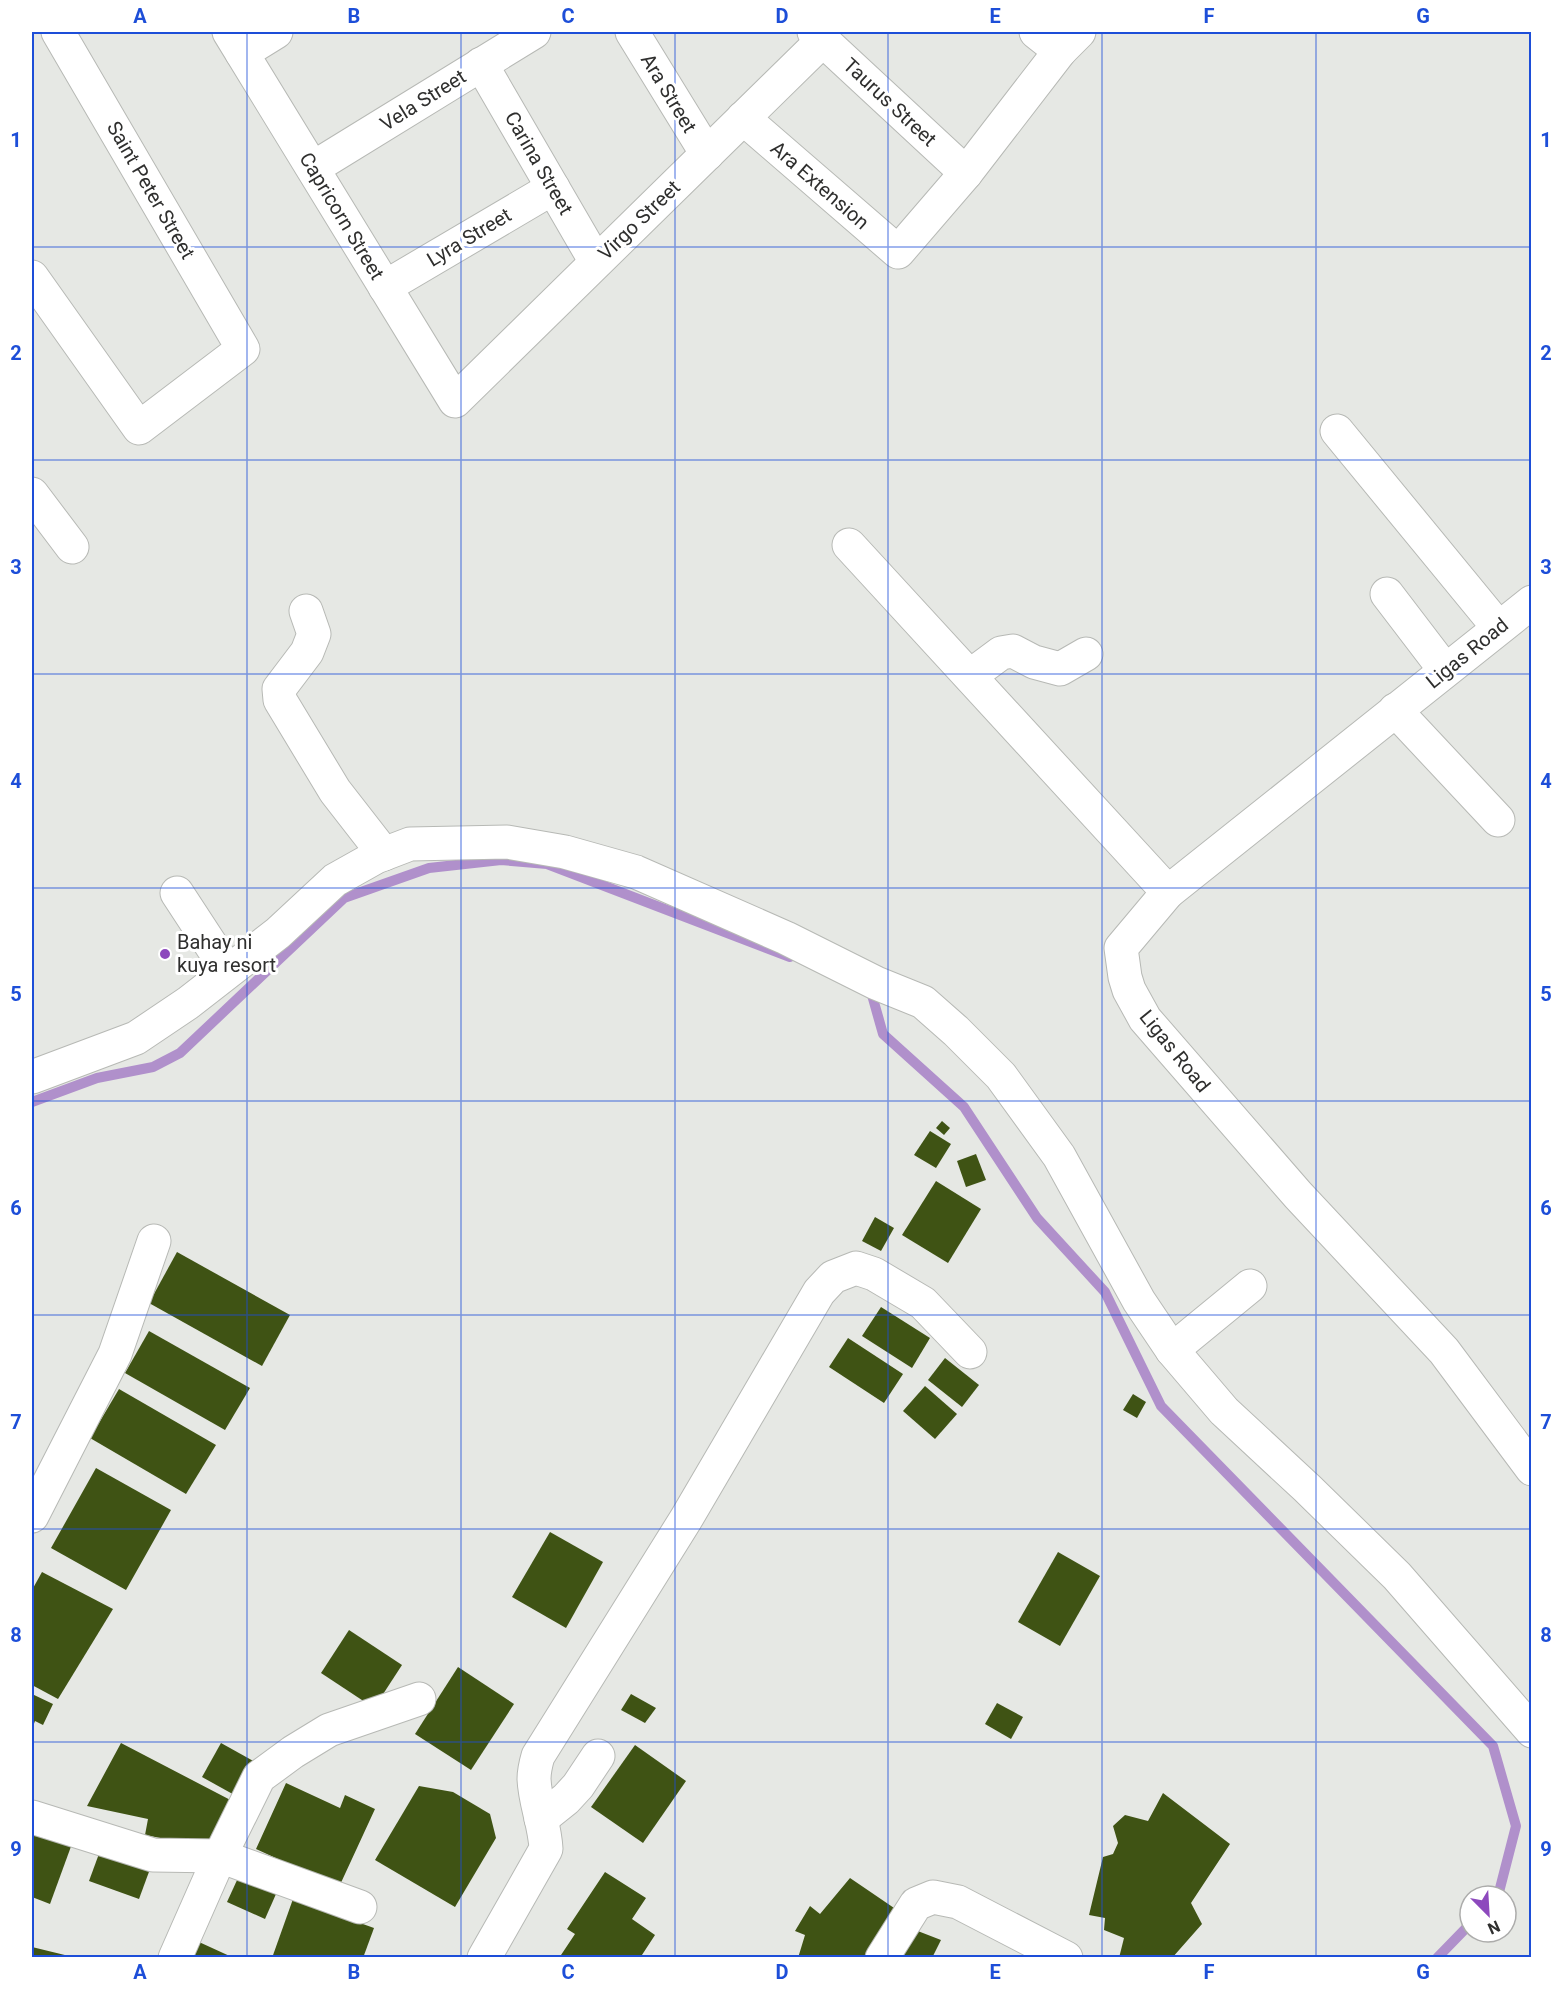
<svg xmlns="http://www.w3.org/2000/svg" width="1563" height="1989" viewBox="0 0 1563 1989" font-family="Roboto,sans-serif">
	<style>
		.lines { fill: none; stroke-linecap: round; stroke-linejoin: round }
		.stream { stroke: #b090cb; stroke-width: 10 }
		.building { fill: #3f5314 }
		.minor-casing { stroke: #b7b9b5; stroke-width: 35 }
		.minor { stroke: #fff; stroke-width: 33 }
		.grid { fill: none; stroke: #1d4ed8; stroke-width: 1.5; stroke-opacity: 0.55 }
		.poi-dot { fill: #8d49bd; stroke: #fff; stroke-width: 2 }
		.labels { text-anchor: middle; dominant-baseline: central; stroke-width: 6; stroke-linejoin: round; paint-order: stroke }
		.street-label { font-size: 20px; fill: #2f2f2e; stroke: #fff }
		.poi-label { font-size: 20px; fill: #2f2f2e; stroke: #fff; text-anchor: start }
		.neatline { fill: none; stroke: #1d4ed8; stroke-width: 2 }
		.grid-label { font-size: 20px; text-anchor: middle; font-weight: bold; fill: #1d4ed8 }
	</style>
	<rect width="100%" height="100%" fill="#e6e8e4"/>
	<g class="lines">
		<g class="stream">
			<polyline points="866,990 872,995 883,1034 964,1107 1037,1218 1105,1292 1161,1406 1493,1746 1516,1826 1498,1896"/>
			<polyline points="32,1102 97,1078 153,1067 180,1053 344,898 429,868 501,860 547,864 790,957"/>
			<polyline points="1437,1958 1470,1924"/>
		</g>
	</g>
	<g class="building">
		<polygon points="942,1121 950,1128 944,1135 936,1128"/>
		<polygon points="930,1131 951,1144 936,1168 914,1155"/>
		<polygon points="976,1154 986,1180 966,1187 957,1161"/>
		<polygon points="936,1181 981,1209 948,1263 902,1235"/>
		<polygon points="875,1217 894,1228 881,1251 862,1241"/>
		<polygon points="177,1252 290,1315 262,1366 149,1303"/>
		<polygon points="881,1307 930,1338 912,1368 862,1336"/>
		<polygon points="149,1331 250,1388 225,1430 125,1373"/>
		<polygon points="848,1338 903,1374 884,1403 829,1367"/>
		<polygon points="945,1358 979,1385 962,1407 928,1380"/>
		<polygon points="925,1386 957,1414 935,1439 903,1411"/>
		<polygon points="119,1389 216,1445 186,1494 90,1438"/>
		<polygon points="1133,1394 1146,1402 1137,1418 1123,1410"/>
		<polygon points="96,1468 171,1510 126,1590 51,1548"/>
		<polygon points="550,1532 603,1562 566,1628 512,1597"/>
		<polygon points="1058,1552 1100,1576 1060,1646 1018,1622"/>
		<polygon points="42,1572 113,1609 58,1699 32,1685 32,1590"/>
		<polygon points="349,1630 402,1665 374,1708 321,1673"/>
		<polygon points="458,1667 514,1704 471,1770 415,1734"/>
		<polygon points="32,1694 53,1704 43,1725 35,1721 32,1729"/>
		<polygon points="631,1694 656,1708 645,1723 621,1710"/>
		<polygon points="997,1703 1023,1717 1011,1739 985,1724"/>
		<polygon points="121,1743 240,1805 217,1849 145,1835 148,1819 87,1806"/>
		<polygon points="221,1743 257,1763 238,1797 202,1777"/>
		<polygon points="635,1745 686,1781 643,1843 591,1807"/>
		<polygon points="286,1783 340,1808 345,1795 375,1809 339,1887 256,1849"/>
		<polygon points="419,1786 453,1792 490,1814 496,1838 455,1907 375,1860"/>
		<polygon points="1163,1793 1230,1844 1191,1903 1202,1924 1172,1958 1152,1956 1151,1958 1119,1958 1124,1938 1104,1930 1105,1918 1089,1915 1103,1857 1113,1854 1118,1843 1113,1826 1125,1815 1148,1821"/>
		<polygon points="32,1826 73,1841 50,1904 32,1897"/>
		<polygon points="100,1851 150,1869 139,1899 89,1881"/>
		<polygon points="605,1872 646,1898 632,1919 655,1935 640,1958 559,1958 575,1934 567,1929"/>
		<polygon points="238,1878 276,1894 265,1919 227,1902"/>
		<polygon points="850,1878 897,1910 865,1958 798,1958 805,1935 795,1931 810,1906 820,1914"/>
		<polygon points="293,1899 374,1928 363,1958 272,1958"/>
		<polygon points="910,1928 941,1940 933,1956 935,1958 896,1958"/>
		<polygon points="199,1942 234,1958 192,1958"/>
		<polygon points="32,1947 73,1957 73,1958 32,1958"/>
	</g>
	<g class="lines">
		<defs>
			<g id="minor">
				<polyline points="229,32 455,401 823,40"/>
				<polyline points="632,32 707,154"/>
				<polyline points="814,32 966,173"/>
				<polyline points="1036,32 1060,51"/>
				<polyline points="242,53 276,32"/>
				<polyline points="481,64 596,262"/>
				<polyline points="743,118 898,252 966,173 1060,51 1079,32"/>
				<polyline points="313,168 534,32"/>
				<polyline points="32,277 139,428 243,349 58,32"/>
				<polyline points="385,287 553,188"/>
				<polyline points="1337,431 1498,627"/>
				<polyline points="32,494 72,547"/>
				<polyline points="849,545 1168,892"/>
				<polyline points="1387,594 1445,670"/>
				<polyline points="1532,602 1168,892 1121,948 1125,977 1129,990 1145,1019 1298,1195 1444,1351 1532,1469"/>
				<polyline points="306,611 314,634 307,652 279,689 280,700 335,791 384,854"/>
				<polyline points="970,676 1001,653 1013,651 1034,662 1060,669 1086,654"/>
				<polyline points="1395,710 1498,820"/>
				<polyline points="177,893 228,971"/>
				<polyline points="32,1077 136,1038 188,1003 278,933 335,880 376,857 410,844 507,842 565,852 636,872 786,938 876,983 923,1002 956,1031 1001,1076 1059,1156 1139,1301 1172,1350 1224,1411 1307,1488 1397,1576 1532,1731"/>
				<polyline points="1172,1350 1250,1286"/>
				<polyline points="32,1516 115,1354 154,1241"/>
				<polyline points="32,1817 153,1855 220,1856 360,1907"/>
				<polyline points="541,1819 566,1799 578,1786 598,1756"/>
				<polyline points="175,1958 220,1856 259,1777 293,1752 329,1730 419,1699"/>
				<path d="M484,1958l62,-109c-1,-24 -11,-46 -12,-70 0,-8 2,-16 4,-23l148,-237 133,-227 14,-15 23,-9 18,6 49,29 47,49"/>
				<polyline points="882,1958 916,1904 933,1897 958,1902 1066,1958"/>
			</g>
		</defs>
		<use href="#minor" class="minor-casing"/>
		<use href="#minor" class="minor"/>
	</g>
	<path class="grid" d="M247,32v1926M461,32v1926M675,32v1926M888,32v1926M1102,32v1926M1316,32v1926M32,247h1500M32,460h1500M32,674h1500M32,888h1500M32,1101h1500M32,1315h1500M32,1529h1500M32,1742h1500"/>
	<circle class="poi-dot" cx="165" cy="954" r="6"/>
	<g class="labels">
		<g class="street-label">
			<text transform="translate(669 93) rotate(59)">Ara Street</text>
			<text transform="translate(423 100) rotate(-32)">Vela Street</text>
			<text transform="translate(890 102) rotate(43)">Taurus Street</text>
			<text transform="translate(539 163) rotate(60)">Carina Street</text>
			<text transform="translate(820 185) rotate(41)">Ara Extension</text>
			<text transform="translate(151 190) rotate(60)">Saint Peter Street</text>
			<text transform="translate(342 216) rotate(59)">Capricorn Street</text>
			<text transform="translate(639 220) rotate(-44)">Virgo Street</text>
			<text transform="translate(469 237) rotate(-31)">Lyra Street</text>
			<text transform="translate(1467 653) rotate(-39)">Ligas Road</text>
			<text transform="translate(1175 1051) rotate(51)">Ligas Road</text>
		</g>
		<g class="poi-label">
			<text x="177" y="942">Bahay ni<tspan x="177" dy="23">kuya resort</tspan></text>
		</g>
	</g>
	<rect width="1563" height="1989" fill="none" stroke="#ffffff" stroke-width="66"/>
	<g transform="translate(1488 1914) rotate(156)"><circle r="28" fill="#ffffff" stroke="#acacab" stroke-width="1.5"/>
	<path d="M0-4.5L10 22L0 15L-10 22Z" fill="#8d49bd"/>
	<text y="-9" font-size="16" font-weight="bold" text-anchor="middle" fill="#2f2f2e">N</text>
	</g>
	<rect x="33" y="33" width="1497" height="1923" class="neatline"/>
	<g class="grid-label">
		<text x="140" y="23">A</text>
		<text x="354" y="23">B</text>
		<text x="568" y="23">C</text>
		<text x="782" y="23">D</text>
		<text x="995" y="23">E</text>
		<text x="1209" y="23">F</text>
		<text x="1423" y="23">G</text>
		<text x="16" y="147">1</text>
		<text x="1546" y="147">1</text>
		<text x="16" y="360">2</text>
		<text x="1546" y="360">2</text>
		<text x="16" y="574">3</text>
		<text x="1546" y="574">3</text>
		<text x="16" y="788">4</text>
		<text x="1546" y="788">4</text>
		<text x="16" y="1001">5</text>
		<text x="1546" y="1001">5</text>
		<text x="16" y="1215">6</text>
		<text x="1546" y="1215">6</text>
		<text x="16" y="1429">7</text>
		<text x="1546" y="1429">7</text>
		<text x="16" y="1642">8</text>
		<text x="1546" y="1642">8</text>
		<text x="16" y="1856">9</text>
		<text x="1546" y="1856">9</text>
		<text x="140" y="1979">A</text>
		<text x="354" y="1979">B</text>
		<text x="568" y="1979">C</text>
		<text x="782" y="1979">D</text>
		<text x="995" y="1979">E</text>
		<text x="1209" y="1979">F</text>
		<text x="1423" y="1979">G</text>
	</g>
</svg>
